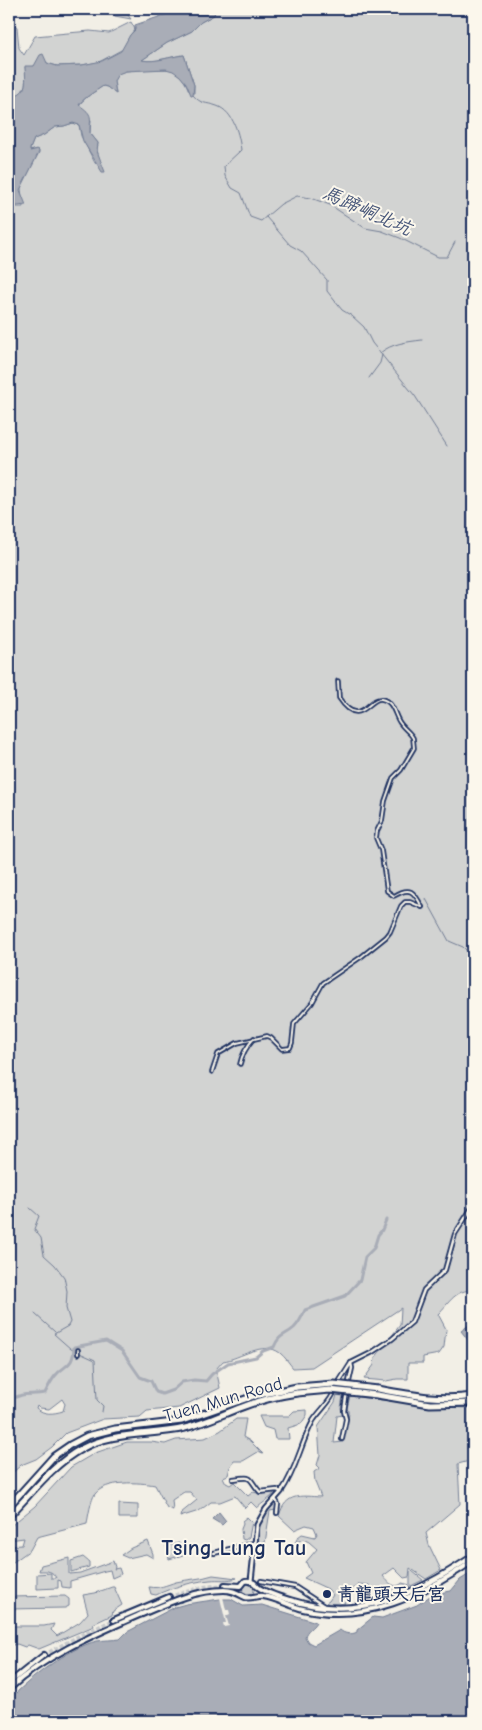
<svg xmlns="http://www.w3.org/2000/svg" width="482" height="1730" viewBox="0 0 482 1730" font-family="'Comic Neue','LXGW WenKai TC',sans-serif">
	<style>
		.green { fill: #d2d3d2; stroke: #768198; fill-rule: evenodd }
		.water { fill: #a9adb7; stroke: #707b93 }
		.pier { fill: #f2efe6 }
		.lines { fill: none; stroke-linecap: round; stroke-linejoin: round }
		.stream { stroke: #707b93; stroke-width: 1 }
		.canal { stroke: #a9adb7; stroke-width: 3 }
		.primary-tunnel { stroke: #c7c9cb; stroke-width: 4; stroke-dasharray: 4 2; stroke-linecap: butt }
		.pedestrian-casing { stroke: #1b2f5e; stroke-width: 5.5 }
		.minor-casing { stroke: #1b2f5e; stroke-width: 6 }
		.tertiary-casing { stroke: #1b2f5e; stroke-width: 7 }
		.primary-casing { stroke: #1b2f5e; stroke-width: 8 }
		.motorway-casing { stroke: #1b2f5e; stroke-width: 9 }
		.pedestrian { stroke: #fbf7ec; stroke-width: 2 }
		.minor { stroke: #fbf7ec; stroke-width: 2.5 }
		.tertiary { stroke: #fbf7ec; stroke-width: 3 }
		.primary { stroke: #fbf7ec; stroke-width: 4 }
		.motorway { stroke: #fbf7ec; stroke-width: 5 }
		.motorway-bridge-casing { stroke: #1b2f5e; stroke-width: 9; stroke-linecap: butt }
		.motorway-bridge { stroke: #fbf7ec; stroke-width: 5 }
		.poi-dot { fill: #1b2f5e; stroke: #fbf7ec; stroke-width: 2 }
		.labels { text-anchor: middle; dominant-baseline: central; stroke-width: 4; stroke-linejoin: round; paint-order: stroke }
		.street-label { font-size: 18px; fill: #1b2f5e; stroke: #fbf7ec }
		.poi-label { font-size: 18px; font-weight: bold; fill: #1b2f5e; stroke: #fbf7ec; text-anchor: start }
		.water-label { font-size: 19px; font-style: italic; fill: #465579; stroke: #fbf7ec }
		.district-label { font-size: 22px; font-weight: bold; fill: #1b2f5e; stroke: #fbf7ec }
	</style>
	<rect width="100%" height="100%" fill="#f2efe6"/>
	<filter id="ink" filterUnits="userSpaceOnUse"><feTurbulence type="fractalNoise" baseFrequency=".02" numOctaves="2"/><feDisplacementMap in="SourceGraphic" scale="10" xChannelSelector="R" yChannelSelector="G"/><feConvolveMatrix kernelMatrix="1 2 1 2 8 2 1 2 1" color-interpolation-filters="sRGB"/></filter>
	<g filter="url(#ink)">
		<g class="green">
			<path d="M9,9h6l-6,8 8,10 2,21 5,7 11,-19 55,-5 19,2 22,-11 4,7 -5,6 -7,14 -24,13 -17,3 -25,1 -10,-3 -2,-3 -13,7h-7c1,8 2,20 -4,26 -4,3 -9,2 -12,5v-19l5,-3 -5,-5z"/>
			<polygon points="108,9 123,9 131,19 115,16"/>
			<path d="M216,9h257v1281c-18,0 -23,12 -35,24l8,15 -2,18 -5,7 -16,3v6h-15v16h-11l-11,2 -22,-2 10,-14 1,-7 25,-33 1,-17 -89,59 -19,1c-4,-5 -8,-11 -13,-15 -17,-13 -40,6 -57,8l-7,8 4,19 -41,20 -32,3 -7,6 -37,2 -37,14 -14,14 -16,12 -15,6 -11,10 1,9 -2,1v-1278h14l-2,-19 18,-36 -1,-3 -8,2v-2l4,-10 10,-4 11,-8 9,-1 9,-3 6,2 2,11 14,27 4,-5 -2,-8 1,-7 -8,-10 1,-13 -12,-14c3,-7 17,-15 24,-20l4,1 9,7 -2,-13c1,-4 3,-7 7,-9 5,-2 46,-4 51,-2 8,4 14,12 17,21l5,3v-9l-10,-30c-11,1 -34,9 -42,5l25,-17 25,-12 9,-9 11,-6zM62,1399l3,5 -2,7c-10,3 -19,4 -27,-3l1,-3 3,3 9,1z"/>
			<path d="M337,1395l6,1 -2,12 2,7 -6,1 -3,27 9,-1 6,-28 -2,-6 3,-12 88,11 35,1v52l-15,4 2,40 -34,29 3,12 12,25 -15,9 -16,-11 -1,9 -5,1 -10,-10 -11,8c5,6 12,14 19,7l8,2v-13l2,-1 11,9 -39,19 -15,-14 -10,-1 -10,7 -5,13h-15l-3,-1 3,-2 4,-6 -5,-6 -24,-11 7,-5 -5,-11 11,-13 -8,-7 -6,-3 -8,4 3,-6 4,-3 13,3 2,-3 -3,-7 -8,-2 -12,5 -15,-14c7,-24 22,-20 42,-19l-6,-15 -1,-10 6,-4 -3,-3 3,-10 -2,-28 17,-25z"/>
			<polygon points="307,1410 307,1415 301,1424 288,1428 289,1439 275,1439 273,1430 264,1427 259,1416 289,1416 294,1411"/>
			<path d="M236,1419h10l-3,18 7,4 13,13 -5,-2 -15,9h-9l-4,6 -2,8 -5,2 3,6 4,2 4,-3 14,14 5,-4 9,2 13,-2c-4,7 -12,10 -18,16l-6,-6 -6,6 -10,-12 -15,6h-9l-12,9 -19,6 1,-4 16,-13 -7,-8h-6l-12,8 1,10 -6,-2 -12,-23c-16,-3 -49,-5 -60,9 -4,5 -7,23 -8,30l-50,13 -7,13 -21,15v-19l13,-1 2,-7 -15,2v-9l3,-6 23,-19 36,-39 24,-14 32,-11h24l14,2 11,-4 29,-2 15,-7z"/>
			<path d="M276,1502v8l-6,1 -5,32h-8c1,-18 6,-28 19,-41z"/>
			<polygon points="119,1504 138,1505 138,1518 119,1518"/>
			<polygon points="247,1517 252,1522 249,1537 245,1540 242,1539 241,1529 243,1524 242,1521"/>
			<polygon points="148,1541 153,1554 153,1558 146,1554 128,1558 121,1555 131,1548"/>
			<polygon points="179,1543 183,1555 169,1559 166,1546"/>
			<polygon points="83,1557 89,1562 89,1567 71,1572 71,1561"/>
			<path d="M69,1558v16l11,-1 33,-12 2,6 -1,2 5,-1 2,6 -9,4 -2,-8 -5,1 -35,10v7l-8,-1 -1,-6 -3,-1v8l-21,1v-15l14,-1v5h5c-4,-8 -8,-7 -17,-7l2,-6z"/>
			<path d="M213,1575l24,3c-9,3 -18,1 -27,2 -19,2 -37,7 -54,15l-5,-1 -2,-7c10,2 17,-2 27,-5 13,-3 25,-3 37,-7z"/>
			<circle cx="248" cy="1590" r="6"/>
			<polygon points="112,1587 114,1587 122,1605 113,1611 112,1615 93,1624 94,1626 39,1649 28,1645 25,1647 17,1644 9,1646 9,1626 44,1626 54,1624 51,1630 57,1636 80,1622 88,1613 83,1595 95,1593"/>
			<polygon points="65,1596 69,1599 69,1606 65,1608 9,1609 9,1597"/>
		</g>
		<g class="water">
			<path d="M182,9h34l-2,6 -13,7 -9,9 -25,12 -25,17c13,3 29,-4 42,-5l10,30 -1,10h-2l-5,-12 -6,-7 -7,-5 -7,-2 -40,2 -8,3 -4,7 2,13 -9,-7 -4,-1c-7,5 -21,13 -24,19 15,10 11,12 11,28l8,10 -1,8 8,21h-3l-19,-31 -4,-16 -6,-2 -9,3 -9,1 -11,8 -10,4 -4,10v2l8,-2 1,3 -19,38 6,15 -17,2v-109c3,-3 7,-2 11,-5 8,-5 5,-19 5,-27h9l6,-11 3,-1 4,9 10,3 25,-1 20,-4 19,-10 9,-16 5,-5v-5z"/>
			<polygon points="469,1325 473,1331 473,1337 469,1341 461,1331"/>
			<polygon points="219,1512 226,1521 222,1525 212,1519"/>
			<path d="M473,1572v149h-464v-21c20,-21 59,-52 88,-59 7,-1 16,-1 23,-2l7,-7 48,-25 11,-3 34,-5h11l12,7 19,-1 51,16 3,1c-3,6 -10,8 -11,15l3,5 6,3 26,-15c4,4 12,5 17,2v-2l16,-13 9,1 35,-13 16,-11 18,-3 9,-11z"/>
		</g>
		<polygon class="pier" points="223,1597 226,1610 229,1610 230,1614 226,1616 229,1626 224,1627 223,1623 226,1623 220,1598"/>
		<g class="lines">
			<g class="stream">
				<path d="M193,95c8,10 13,7 24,11 17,6 22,29 24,44l-17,16 1,10 7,12 9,5 9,24 11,4 20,-17 16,-8 14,2 19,7 35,23 17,3 18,7 38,19h9l8,-15"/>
				<polyline points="266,217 290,245 301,251 327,280 327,291 342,310 352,316 364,327 372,343 415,396 447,446"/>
				<path d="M380,353c12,-10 27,-11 42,-13"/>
				<polyline points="369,378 380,363 382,355"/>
				<polyline points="426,899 449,941 463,947 473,957"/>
				<polyline points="30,1208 39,1216 34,1229 41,1238 44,1255 55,1265 64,1277 67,1291 66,1308 70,1322 68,1326 54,1334 71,1349 95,1360 97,1400 103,1406 102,1412"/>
				<polyline points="35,1314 55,1332"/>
			</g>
			<path class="canal" d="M9,1401c14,-10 21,-5 36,-8 3,-6 6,-12 10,-17 11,-13 18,-8 19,-29l32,-6 16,10 18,26 11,4 5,11 6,2 11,-4 9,-8 12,-2 12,1 6,-7 16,-11 28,-6 7,-6 11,-4c5,-13 11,-11 20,-19 5,-5 8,-11 11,-18l40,-14 15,-16 5,-23 9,-9 4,-13 4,-5 4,-10"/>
			<g class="primary-tunnel">
				<polyline points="169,1597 203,1587 225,1585"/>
				<polyline points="44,1655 81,1635 114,1620"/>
			</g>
			<defs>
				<g id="pedestrian">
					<path d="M338,681l1,17c21,32 30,-1 42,1 13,2 13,16 19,24 4,6 10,9 13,15l1,10 -13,22 -8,8 -8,23 -3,20 -5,10 -1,7 5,12 6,41 7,5c16,-10 20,-5 28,11"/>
					<path d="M240,1064c2,-10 7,-18 14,-26"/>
					<polyline points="212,1072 218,1054 237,1043 267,1036 271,1038 282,1049 290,1048 292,1043 294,1024 312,1003 323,983 361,957 386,937 390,932 401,906 405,902 410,902 422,907"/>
					<polyline points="78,1354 78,1350"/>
				</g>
				<g id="minor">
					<polyline points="337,1385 351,1363 371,1353 392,1339 412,1322 424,1290 445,1270 455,1234 473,1206"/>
					<polyline points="348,1386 352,1368 351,1363"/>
					<polyline points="342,1439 346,1419 344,1411 347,1391"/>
					<path d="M233,1479c23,-3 14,-1 27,13l17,-2 4,2c16,-23 19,-47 32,-71 7,-11 18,-19 22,-31"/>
					<polyline points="275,1499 278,1504 277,1513"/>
					<polyline points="214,1553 254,1543"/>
					<polyline points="261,1581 295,1587 324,1606"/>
				</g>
				<polyline id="tertiary" points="251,1581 257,1525 266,1509 281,1492"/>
				<g id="primary">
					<path d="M225,1585l16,1 4,-5c3,0 4,-1 7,1 4,1 3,3 6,5 8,6 22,10 32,13 70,22 126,-6 183,-44"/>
					<polyline points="114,1620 169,1597"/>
					<polyline points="9,1683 44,1655"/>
					<path d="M9,1689c37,-34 82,-53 128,-73 27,-11 57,-26 87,-26 9,0 13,3 21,7 6,2 12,-2 18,-1 14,2 27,10 40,13 62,15 120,-14 170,-48"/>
				</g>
				<g id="motorway">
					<path d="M378,1389c32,6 63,12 95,7"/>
					<polyline points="377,1395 430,1404 473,1403"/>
					<polyline points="9,1506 54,1456 70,1445 87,1436 115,1429 182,1421 254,1396 297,1387"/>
					<path d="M9,1516c23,-23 43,-51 72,-67 32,-18 69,-13 104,-21 20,-5 38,-14 57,-21 18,-7 36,-11 55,-14"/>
				</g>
			</defs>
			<use href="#pedestrian" class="pedestrian-casing"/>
			<use href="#minor" class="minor-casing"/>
			<use href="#tertiary" class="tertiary-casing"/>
			<use href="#primary" class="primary-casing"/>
			<use href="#motorway" class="motorway-casing"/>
			<use href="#pedestrian" class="pedestrian"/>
			<use href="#minor" class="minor"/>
			<use href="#tertiary" class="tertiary"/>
			<use href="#primary" class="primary"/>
			<use href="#motorway" class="motorway"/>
			<defs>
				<g id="motorway-bridge">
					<polyline points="297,1387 334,1384 378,1389"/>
					<polyline points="297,1393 330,1390 377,1395"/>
				</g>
			</defs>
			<use href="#motorway-bridge" class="motorway-bridge-casing"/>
			<use href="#motorway-bridge" class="motorway-bridge"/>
		</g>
	</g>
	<circle class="poi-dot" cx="327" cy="1594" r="5"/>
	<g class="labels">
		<g class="street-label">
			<text transform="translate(223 1400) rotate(-16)">Tuen Mun Road</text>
		</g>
		<g class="poi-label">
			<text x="337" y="1594">青龍頭天后宮</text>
		</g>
		<g class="water-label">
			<text transform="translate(367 211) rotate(24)">馬蹄峒北坑</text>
		</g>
		<g class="district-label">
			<text x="234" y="1548">Tsing Lung Tau</text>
		</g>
	</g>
	<rect width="482" height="1730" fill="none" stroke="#fbf7ec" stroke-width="30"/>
	<rect x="15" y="15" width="452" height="1700" fill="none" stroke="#1b2f5e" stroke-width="2" filter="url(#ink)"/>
</svg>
